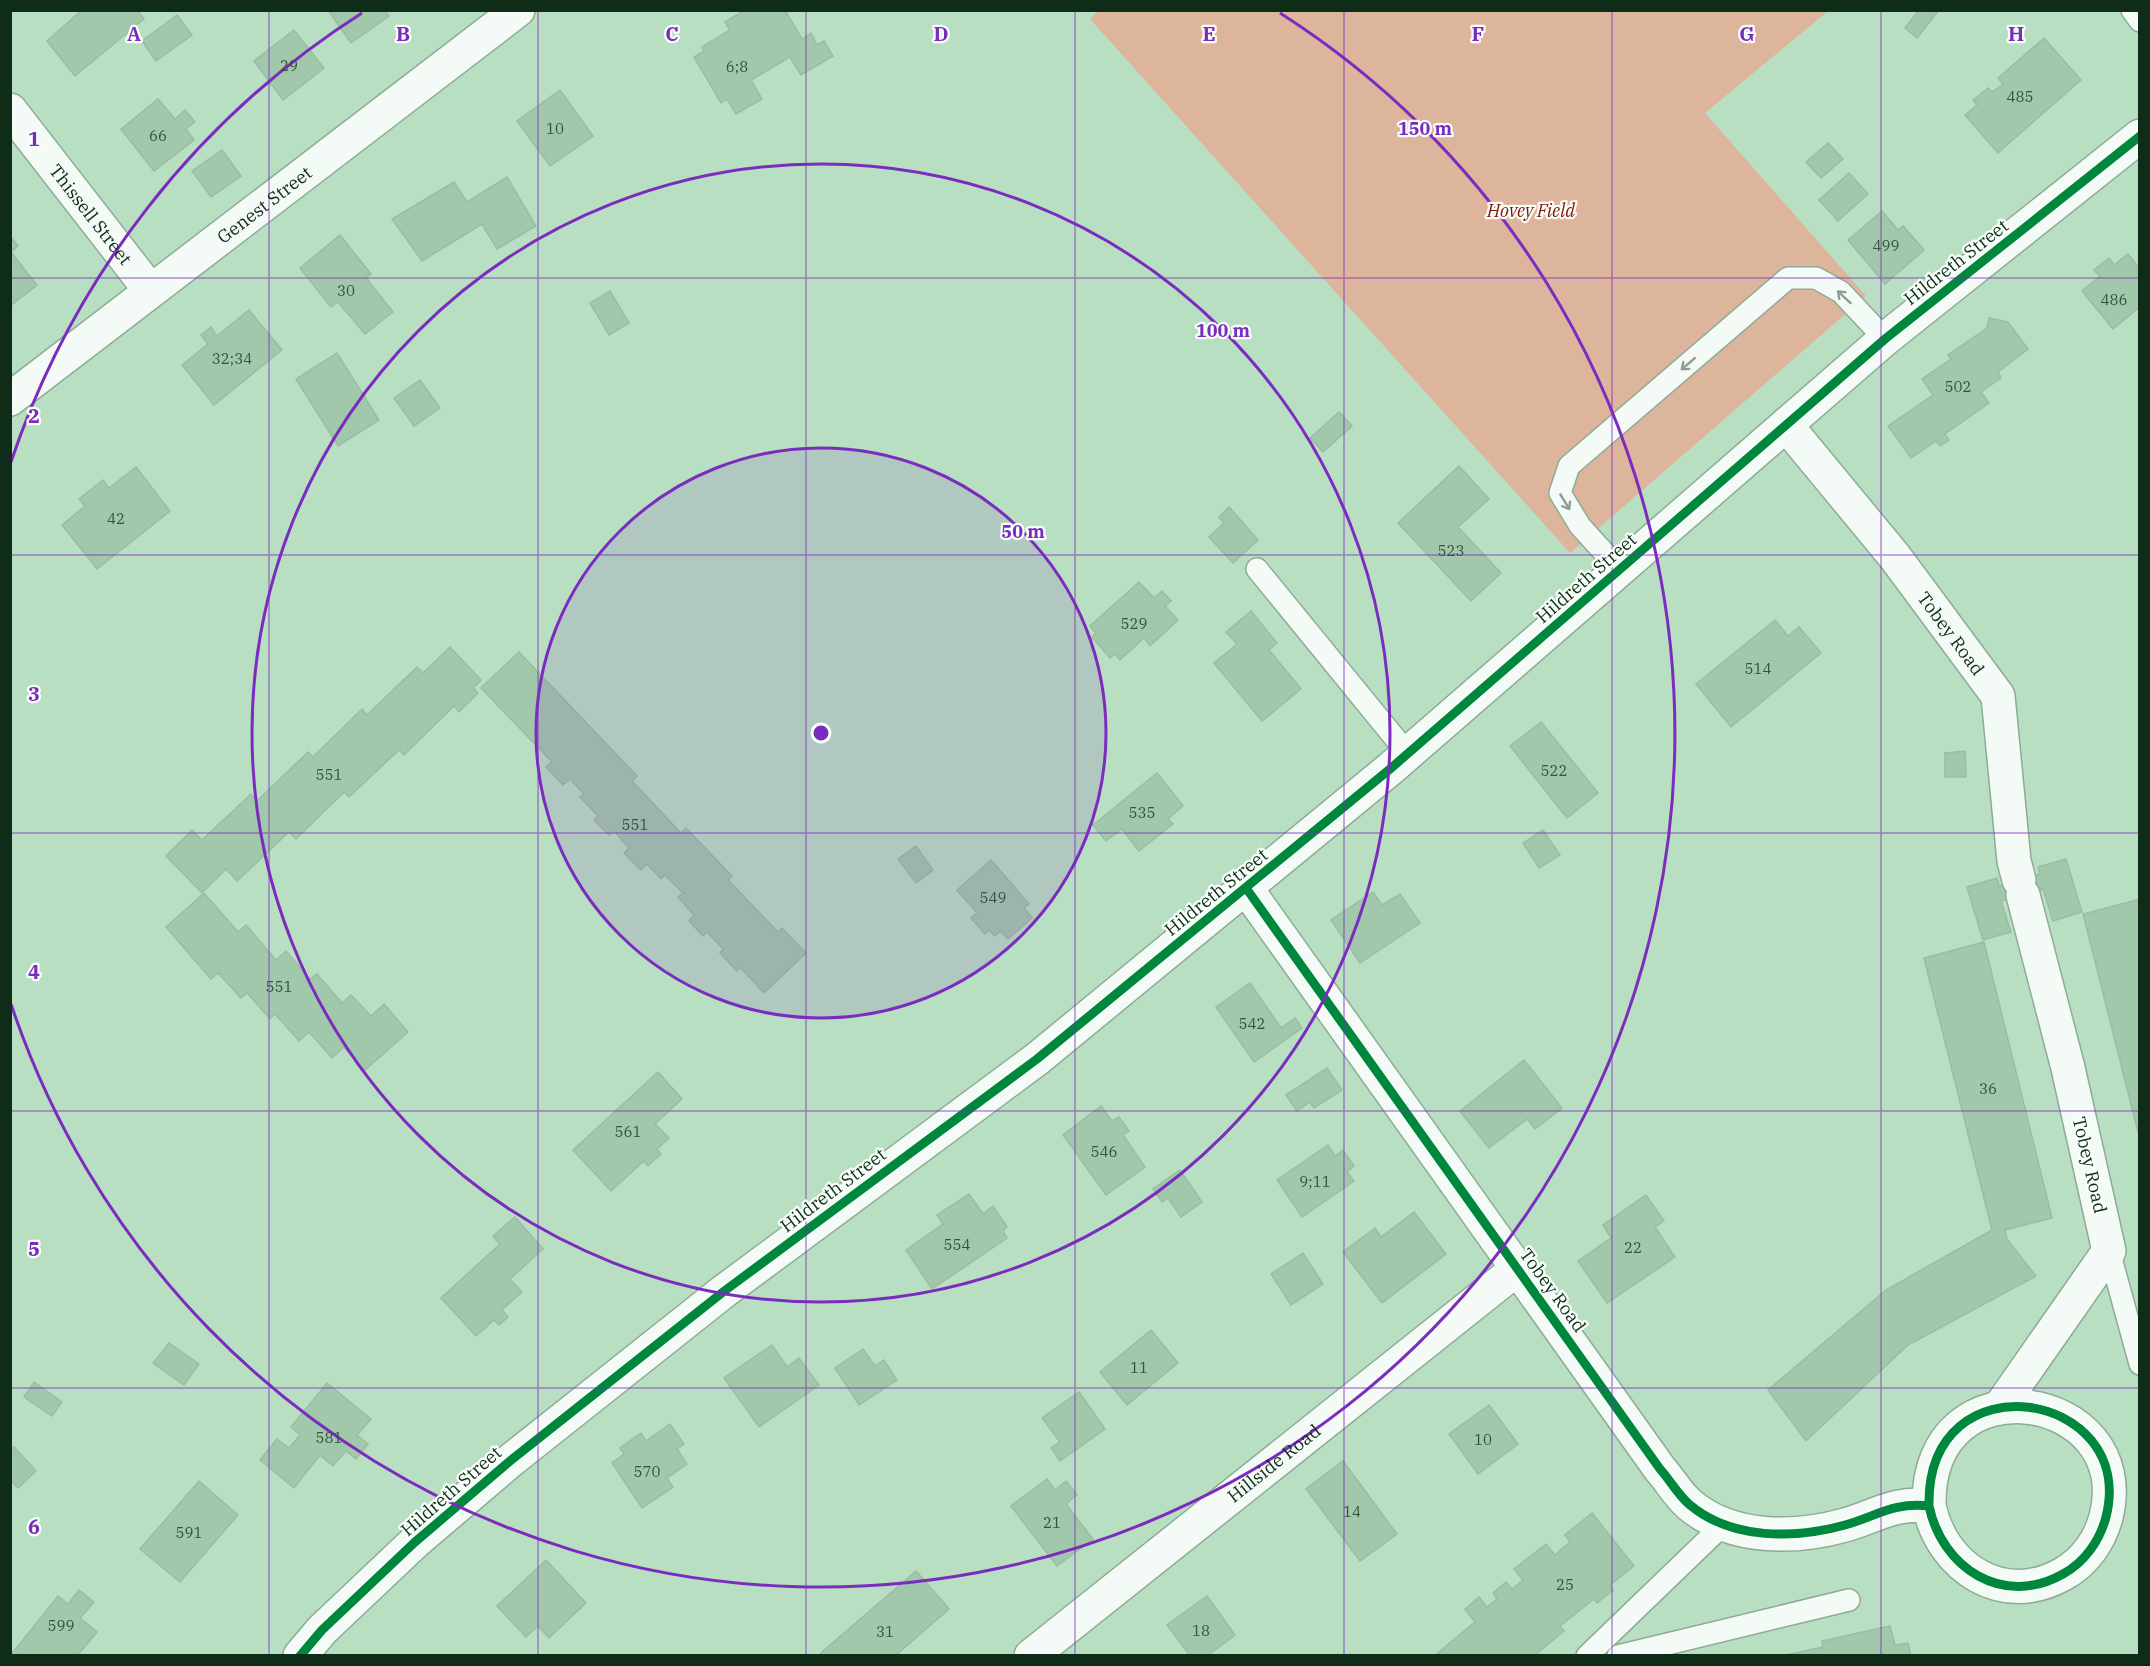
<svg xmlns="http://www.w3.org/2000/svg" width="2150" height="1666" viewBox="0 0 2150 1666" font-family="'IBM Plex Serif',serif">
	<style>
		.green { fill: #ddb49c }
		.building { fill: #a1c8ab; stroke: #9cbba4; stroke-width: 1.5 }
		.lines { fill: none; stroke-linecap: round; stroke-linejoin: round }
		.service-casing { stroke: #8dab95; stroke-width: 24 }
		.minor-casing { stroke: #8dab95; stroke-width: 36 }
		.tertiary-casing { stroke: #8dab95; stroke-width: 36 }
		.service { stroke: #f4faf6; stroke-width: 21 }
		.minor { stroke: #f4faf6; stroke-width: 33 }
		.tertiary { stroke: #f4faf6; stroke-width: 33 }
		.cycleway-casing { stroke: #f8fef9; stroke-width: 13 }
		.cycleway { stroke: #00873e; stroke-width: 9 }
		.oneway { stroke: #8d9d92 }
		.grid { fill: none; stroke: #7b2cbf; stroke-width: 1.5; stroke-opacity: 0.55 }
		.ring { fill: none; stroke: #7b2cbf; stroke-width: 3 }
		.labels { text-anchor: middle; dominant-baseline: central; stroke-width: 4.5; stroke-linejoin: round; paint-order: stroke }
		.number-label { font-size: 15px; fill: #34533d }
		.street-label { font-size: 18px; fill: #0f2c18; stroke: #f8fef9 }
		.park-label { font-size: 18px; font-style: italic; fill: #851706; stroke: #f8fef9 }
		.grid-label { font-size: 20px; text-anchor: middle; font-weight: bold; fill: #7b2cbf; stroke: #f8fef9; stroke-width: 4.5; stroke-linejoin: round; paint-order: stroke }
		.centre { fill: #7b2cbf; stroke: #f8fef9; stroke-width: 3 }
		.ring-label { font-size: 18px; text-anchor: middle; font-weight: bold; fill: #7b2cbf; stroke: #f8fef9; stroke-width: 4.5; stroke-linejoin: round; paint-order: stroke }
	</style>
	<rect width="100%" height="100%" fill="#b9dfc2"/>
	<polygon class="green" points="1099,10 1828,11 1705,113 1866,296 1570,553 1090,19"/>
	<g class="building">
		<polygon points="82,10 137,10 144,19 75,76 47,41"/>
		<polygon points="328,10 385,10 389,16 351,43"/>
		<polygon points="745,10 785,10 802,39 811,33 817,45 824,41 833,56 801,75 790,57 751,80 762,99 736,114 727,99 721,103 694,57 704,51 702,47 730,30 725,22"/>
		<polygon points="1919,10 1939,10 1917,38 1905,28"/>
		<polygon points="177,15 192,35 156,61 142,41"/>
		<polygon points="294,30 324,68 283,100 254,61"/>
		<polygon points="2044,38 2081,80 1998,153 1965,115 1977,105 1973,100 1988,88 1992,92 2003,84 1998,78"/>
		<polygon points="560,90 593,136 550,166 517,121"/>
		<polygon points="158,99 175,119 185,110 195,122 186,129 194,140 154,171 121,129"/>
		<polygon points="1828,143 1843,159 1821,178 1806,162"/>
		<polygon points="222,150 241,176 211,197 192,171"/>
		<polygon points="1849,173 1868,194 1838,221 1819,200"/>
		<polygon points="507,177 536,226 497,249 482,224 422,261 392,219 454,182 467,202"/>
		<polygon points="1882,211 1898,230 1903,226 1924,250 1885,284 1848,240"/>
		<polygon points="340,235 371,274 366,278 393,312 365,334 338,302 331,307 300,268"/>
		<polygon points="10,236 18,246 11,252 37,285 10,306"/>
		<polygon points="2128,254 2140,269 2140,307 2113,329 2082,291 2100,276 2094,270 2109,258 2114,265"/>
		<polygon points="610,291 629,323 609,335 590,303"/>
		<polygon points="249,310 282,350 214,405 182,365 208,344 201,335 211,327 217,336"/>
		<polygon points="1989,318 2008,322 2028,349 1998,372 2001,378 1981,392 1989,403 1945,434 1949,440 1940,446 1936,441 1911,458 1888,426 1933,395 1922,379 1951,359 1948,355 1987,328"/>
		<polygon points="337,353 379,420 338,446 296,379"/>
		<polygon points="420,380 440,408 414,426 394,398"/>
		<polygon points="1339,412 1352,426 1323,452 1310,438"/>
		<polygon points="1459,466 1489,499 1458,527 1501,573 1471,601 1398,523"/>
		<polygon points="136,467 170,511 97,569 62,525 85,506 79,499 103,480 109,488"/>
		<polygon points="1229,507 1258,540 1233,563 1209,537 1224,523 1219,517"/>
		<polygon points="1139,582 1154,598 1162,591 1171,601 1165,606 1178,620 1150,646 1144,638 1120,660 1115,654 1110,658 1092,637 1096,633 1090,626"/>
		<polygon points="1251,611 1277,643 1269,650 1301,689 1262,721 1214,663 1237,644 1226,632"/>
		<polygon points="1775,620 1788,636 1799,627 1821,653 1731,727 1696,684"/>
		<polygon points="450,647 481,680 473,688 478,693 459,712 454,706 404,755 399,750 349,797 344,792 296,839 289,832 237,881 226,869 202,893 166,856 192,830 202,840 251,794 257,801 308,752 313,757 362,709 367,715 417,667 423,673"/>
		<polygon points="519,652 637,776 632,781 681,833 686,828 732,876 728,880 778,932 782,928 806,953 764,993 740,967 737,971 720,953 723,949 707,932 703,936 689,921 694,915 678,897 683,893 665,875 661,879 647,864 641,870 624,853 629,848 614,831 609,835 594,820 598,816 580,797 584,794 570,779 563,785 546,767 552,762 481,688"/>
		<polygon points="1541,722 1598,793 1567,818 1510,746"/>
		<polygon points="1965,751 1966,777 1945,777 1945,753"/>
		<polygon points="1157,773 1183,806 1168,819 1173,824 1139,851 1122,829 1106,841 1093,825"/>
		<polygon points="1543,830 1560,855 1539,868 1523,843"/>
		<polygon points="916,846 933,870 916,883 898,859"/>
		<polygon points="2066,859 2082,912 2053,921 2043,889 2001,901 2011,932 1983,940 1967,887 1997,878 1999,886 2040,874 2038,867"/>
		<polygon points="991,860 1029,904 1024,908 1032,918 1008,939 1000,931 995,936 989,930 985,934 971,918 977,913 957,890"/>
		<polygon points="1373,892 1382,905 1400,894 1420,923 1360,963 1331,920"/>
		<polygon points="204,893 238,932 246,925 276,960 286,951 310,979 317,974 342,1003 351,995 371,1016 384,1004 408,1032 364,1071 344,1047 332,1058 309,1032 299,1041 275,1014 270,1019 247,993 241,998 218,973 211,979 166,927"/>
		<polygon points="2137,900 2140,908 2140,1140 2083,914"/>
		<polygon points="1984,942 2052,1218 2005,1230 2007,1239 2036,1276 1908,1345 1806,1441 1768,1390 1886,1290 1992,1230 1924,958"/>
		<polygon points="1250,983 1281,1028 1295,1018 1302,1028 1254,1062 1216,1007"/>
		<polygon points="1524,1060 1562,1108 1535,1129 1527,1119 1489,1148 1460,1111"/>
		<polygon points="1327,1068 1342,1090 1314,1108 1310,1102 1297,1111 1286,1095"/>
		<polygon points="658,1072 682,1099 655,1124 669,1138 657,1149 661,1154 648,1166 644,1161 611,1191 573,1150"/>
		<polygon points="1101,1106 1112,1121 1119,1117 1129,1131 1123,1135 1145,1167 1106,1195 1063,1135"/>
		<polygon points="1328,1145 1335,1156 1343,1150 1354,1166 1347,1172 1354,1181 1302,1217 1277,1180"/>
		<polygon points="1180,1170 1202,1202 1181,1217 1168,1198 1162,1202 1153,1189"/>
		<polygon points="969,1194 983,1214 993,1206 1007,1227 1003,1231 1007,1238 932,1289 906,1250 943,1224 937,1215"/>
		<polygon points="1646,1195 1664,1221 1655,1227 1675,1257 1607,1303 1578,1261 1611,1238 1603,1225"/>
		<polygon points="1414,1212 1446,1254 1382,1303 1343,1252 1375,1228 1381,1237"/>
		<polygon points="515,1217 543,1249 510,1279 522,1292 502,1310 508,1317 499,1325 494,1320 476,1336 441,1298 500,1244 493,1236"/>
		<polygon points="1303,1253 1323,1284 1291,1305 1271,1274"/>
		<polygon points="1151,1330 1178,1363 1127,1405 1100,1372"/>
		<polygon points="169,1343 199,1364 184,1385 153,1363"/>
		<polygon points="772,1345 787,1367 799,1358 819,1385 759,1427 724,1378"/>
		<polygon points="863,1349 875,1366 884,1360 897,1380 859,1405 835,1368"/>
		<polygon points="34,1382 62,1402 52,1416 24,1397"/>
		<polygon points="327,1383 371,1419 357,1435 368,1444 356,1459 346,1451 333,1466 320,1455 294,1488 260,1460 277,1439 289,1448 300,1435 291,1427"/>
		<polygon points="1079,1392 1105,1429 1060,1461 1051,1448 1060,1442 1042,1418"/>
		<polygon points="1489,1405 1518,1444 1478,1474 1449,1434"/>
		<polygon points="670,1424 684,1444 677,1449 687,1464 667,1478 673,1487 642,1508 612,1463 624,1454 620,1448 641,1433 646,1441"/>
		<polygon points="14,1447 36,1471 18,1488 10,1480 10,1450"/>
		<polygon points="1343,1461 1397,1534 1360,1561 1306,1489"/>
		<polygon points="1047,1479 1055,1490 1066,1481 1077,1495 1066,1504 1093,1539 1057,1566 1011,1506"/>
		<polygon points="199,1481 238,1515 180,1582 140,1549"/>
		<polygon points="1592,1513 1634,1566 1610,1585 1613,1590 1597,1603 1594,1599 1560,1626 1564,1631 1534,1656 1434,1656 1475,1622 1465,1609 1479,1597 1487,1607 1497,1599 1493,1593 1506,1582 1512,1589 1523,1580 1514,1569 1546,1544 1555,1555 1570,1542 1565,1535"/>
		<polygon points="546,1560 586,1603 549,1638 538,1626 526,1637 497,1606"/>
		<polygon points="916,1571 949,1609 895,1656 823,1656 821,1653"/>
		<polygon points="79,1590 94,1602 80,1618 97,1632 77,1656 10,1656 58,1596 68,1604"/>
		<polygon points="1207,1596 1235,1635 1207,1656 1190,1656 1167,1625"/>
		<polygon points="1890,1626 1895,1645 1908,1643 1911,1656 1781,1656 1823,1647 1822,1641"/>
	</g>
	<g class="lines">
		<defs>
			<g id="service">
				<polyline points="2132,10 2140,21"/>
				<polyline points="1257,569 1408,754"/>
				<polyline points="1620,570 1580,526 1560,493 1569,466 1788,278 1816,278 1841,292 1885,339"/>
				<polyline points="2109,1251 2140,1364"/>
				<polyline points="1587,1656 1724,1524"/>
				<polyline points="1618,1656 1849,1600"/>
			</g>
			<g id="minor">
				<path id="s1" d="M10,110l140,180"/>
				<path id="s2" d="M10,399l508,-389"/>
				<path id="s3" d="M1786,425l109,132 103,139 16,165 5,19"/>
				<path d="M1246,888l414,581c10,11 18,26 30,36 42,35 105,34 155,20 32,-9 48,-23 84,-19 13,62 74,102 134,68 22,-12 37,-34 43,-57 32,-127 -180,-162 -177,-11"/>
				<polyline points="2000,1407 2109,1251 2068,1068 2023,895"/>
				<path id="s4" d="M1031,1656l486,-387"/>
			</g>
			<polyline id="tertiary" points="300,1656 322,1630 415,1542 510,1461 723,1292 1037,1059 1390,769 1885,339 2140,136"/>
		</defs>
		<use href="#service" class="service-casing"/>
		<use href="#minor" class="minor-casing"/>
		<use href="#tertiary" class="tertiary-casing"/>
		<use href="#service" class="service"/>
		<use href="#minor" class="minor"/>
		<use href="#tertiary" class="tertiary"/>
		<defs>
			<g id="cycleway">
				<path d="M1246,888l414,581c10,11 18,26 30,36 42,35 105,34 155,20 32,-9 48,-23 84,-19 13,62 74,102 134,68 22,-12 37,-34 43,-57 32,-127 -180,-162 -177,-11"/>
				<polyline points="300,1656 322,1630 415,1542 510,1461 723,1292 1037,1059 1390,769 1885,339 2140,136"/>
			</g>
		</defs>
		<use href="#cycleway" class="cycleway-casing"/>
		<use href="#cycleway" class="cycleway"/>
	</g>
	<defs><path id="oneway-shaft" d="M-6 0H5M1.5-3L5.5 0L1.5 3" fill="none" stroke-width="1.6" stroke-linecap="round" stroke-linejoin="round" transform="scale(1.5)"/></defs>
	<g class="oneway">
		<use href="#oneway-shaft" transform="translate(1844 297) rotate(-137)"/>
		<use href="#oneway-shaft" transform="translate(1688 364) rotate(139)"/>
		<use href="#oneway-shaft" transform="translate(1565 502) rotate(59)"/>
	</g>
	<path class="grid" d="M269,10v1646M538,10v1646M806,10v1646M1075,10v1646M1344,10v1646M1612,10v1646M1881,10v1646M10,278h2130M10,555h2130M10,833h2130M10,1111h2130M10,1388h2130"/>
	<circle cx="821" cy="733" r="285" fill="#7b2cbf" fill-opacity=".12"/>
	<g class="ring">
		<circle cx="821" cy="733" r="285"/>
		<circle cx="821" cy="733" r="569"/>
		<path d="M11 462A854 854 0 0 1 362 13M1280 13A854 854 0 1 1 11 1004"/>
	</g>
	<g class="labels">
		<g class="number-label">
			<text x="289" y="65">29</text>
			<text x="737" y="66">6;8</text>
			<text x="2020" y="96">485</text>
			<text x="555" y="128">10</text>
			<text x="158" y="135">66</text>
			<text x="1886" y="245">499</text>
			<text x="346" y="290">30</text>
			<text x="2114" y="299">486</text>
			<text x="232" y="358">32;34</text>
			<text x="1958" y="386">502</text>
			<text x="116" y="518">42</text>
			<text x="1451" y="550">523</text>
			<text x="1134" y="623">529</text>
			<text x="1758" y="668">514</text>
			<text x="1554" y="770">522</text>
			<text x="329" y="774">551</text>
			<text x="1142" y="812">535</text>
			<text x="635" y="824">551</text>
			<text x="993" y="897">549</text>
			<text x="279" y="986">551</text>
			<text x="1252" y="1023">542</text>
			<text x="1988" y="1088">36</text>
			<text x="628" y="1131">561</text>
			<text x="1104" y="1151">546</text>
			<text x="1315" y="1181">9;11</text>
			<text x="957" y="1244">554</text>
			<text x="1633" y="1247">22</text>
			<text x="1139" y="1367">11</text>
			<text x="329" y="1437">581</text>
			<text x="1483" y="1439">10</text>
			<text x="647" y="1471">570</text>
			<text x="1352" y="1511">14</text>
			<text x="1052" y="1522">21</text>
			<text x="189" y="1532">591</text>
			<text x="1565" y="1584">25</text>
			<text x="61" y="1625">599</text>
			<text x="1201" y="1630">18</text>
			<text x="885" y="1631">31</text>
		</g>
		<g class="street-label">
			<text stroke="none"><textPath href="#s2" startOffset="320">Genest Street</textPath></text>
			<text stroke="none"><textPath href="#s1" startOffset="132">Thissell Street</textPath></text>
			<text transform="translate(1956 262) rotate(-38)">Hildreth Street</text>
			<text transform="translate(1586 578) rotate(-41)">Hildreth Street</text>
			<text stroke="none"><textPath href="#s3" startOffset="266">Tobey Road</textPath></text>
			<text transform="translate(1216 892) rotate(-39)">Hildreth Street</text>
			<text transform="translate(2090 1165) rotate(77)">Tobey Road</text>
			<text transform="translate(833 1190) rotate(-37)">Hildreth Street</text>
			<text transform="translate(1553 1290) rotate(54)">Tobey Road</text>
			<text stroke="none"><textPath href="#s4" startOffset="310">Hillside Road</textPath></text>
			<text transform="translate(451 1491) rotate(-41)">Hildreth Street</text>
		</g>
		<g class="park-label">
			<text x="1531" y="210">Hovey Field</text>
		</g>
	</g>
	<g class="grid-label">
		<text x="134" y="41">A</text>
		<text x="403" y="41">B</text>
		<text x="672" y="41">C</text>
		<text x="941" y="41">D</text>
		<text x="1209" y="41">E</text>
		<text x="1478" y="41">F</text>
		<text x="1747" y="41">G</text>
		<text x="2016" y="41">H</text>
		<text x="34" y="146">1</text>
		<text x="34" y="423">2</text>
		<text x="34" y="701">3</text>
		<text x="34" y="979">4</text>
		<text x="34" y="1256">5</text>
		<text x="34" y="1534">6</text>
	</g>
	<circle cx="821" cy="733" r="9" class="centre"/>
	<g class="ring-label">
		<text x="1425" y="135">150 m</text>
		<text x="1223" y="337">100 m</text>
		<text x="1023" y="538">50 m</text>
	</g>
	<rect width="2150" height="1666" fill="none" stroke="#0f2c18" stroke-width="24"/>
</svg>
